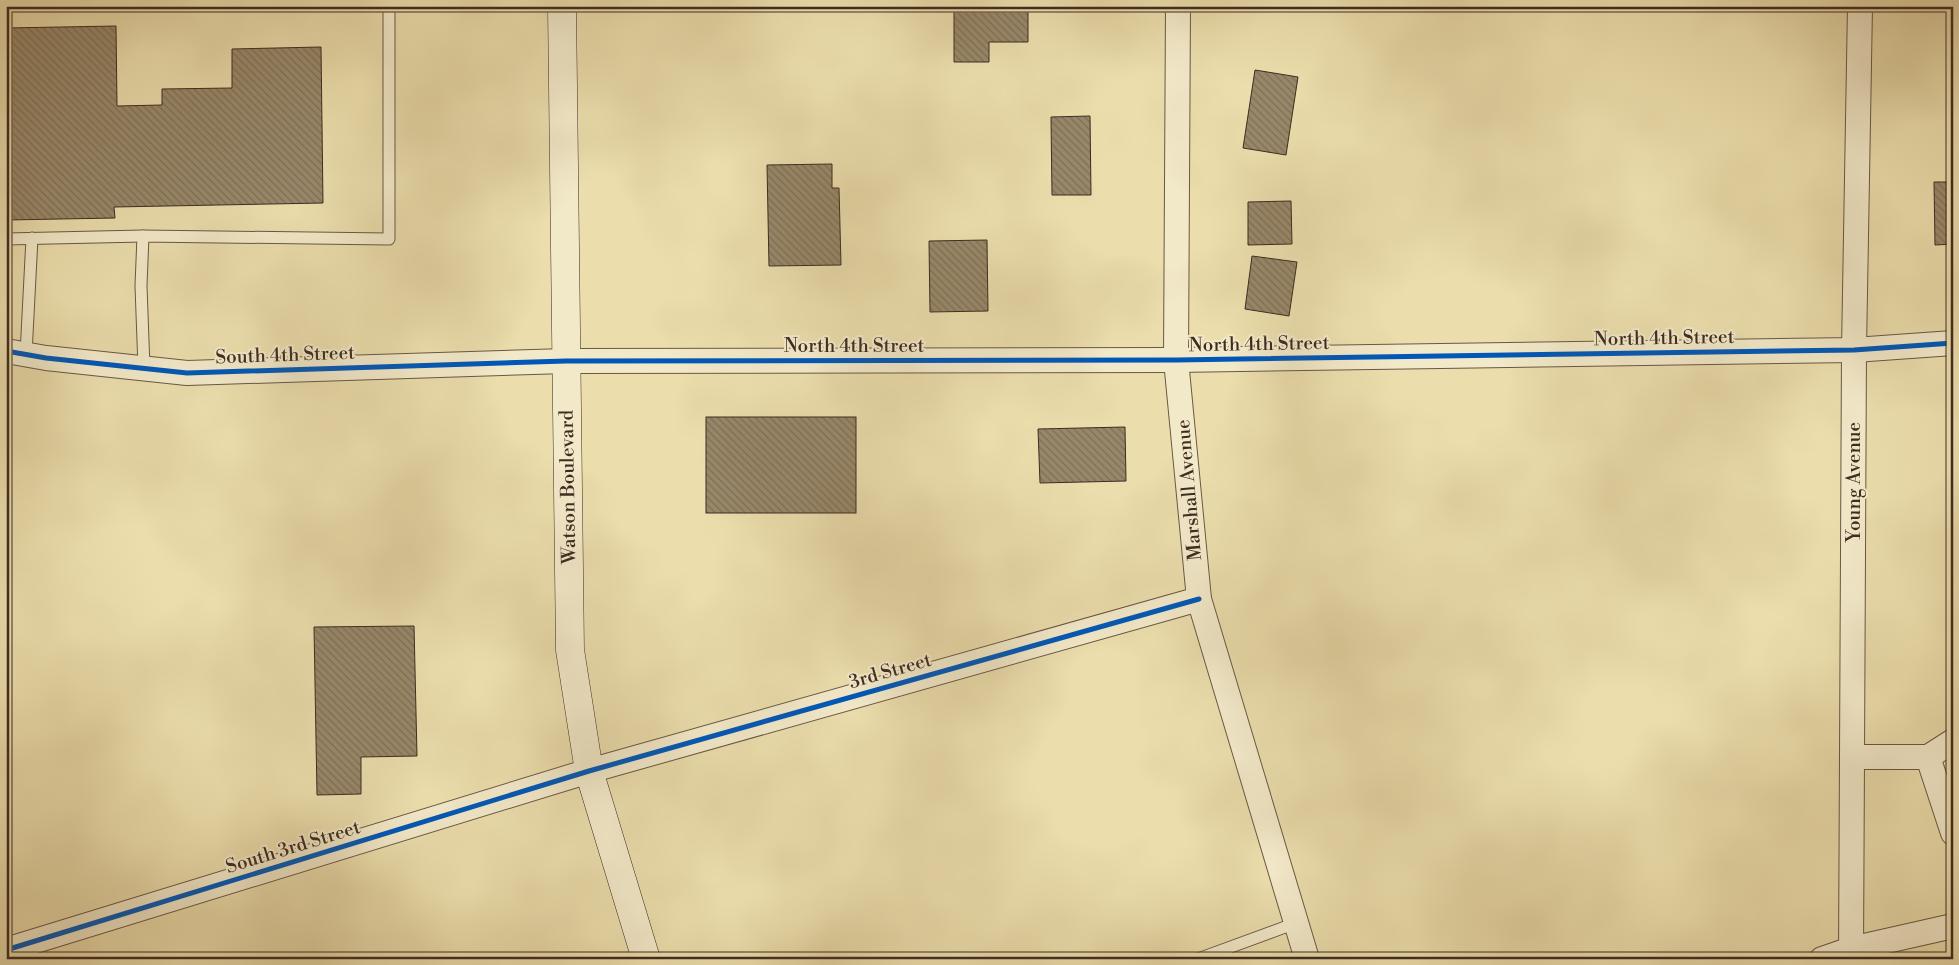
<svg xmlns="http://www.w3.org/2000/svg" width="1959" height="965" viewBox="0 0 1959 965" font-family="'Libre Bodoni',serif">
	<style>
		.building { fill: url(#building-back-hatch); stroke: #3e2c22 }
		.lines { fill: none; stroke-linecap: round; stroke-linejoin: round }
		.service-casing { stroke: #695844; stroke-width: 13 }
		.minor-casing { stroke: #695844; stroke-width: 26 }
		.secondary-casing { stroke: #3e2c22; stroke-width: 29 }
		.service { stroke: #f2e9c9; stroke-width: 11 }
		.minor { stroke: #f2e9c9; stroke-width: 24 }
		.secondary { stroke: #f2e9c9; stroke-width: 28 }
		.cycleway-casing { stroke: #f2e9c9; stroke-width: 8 }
		.cycleway { stroke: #0057b8; stroke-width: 5 }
		.labels { text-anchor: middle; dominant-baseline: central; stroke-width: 4; stroke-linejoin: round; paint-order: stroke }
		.street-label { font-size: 19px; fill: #3e2c22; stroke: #f2e9c9 }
	</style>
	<defs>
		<pattern id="building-back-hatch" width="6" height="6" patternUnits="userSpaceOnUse" patternTransform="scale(1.25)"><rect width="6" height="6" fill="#98886a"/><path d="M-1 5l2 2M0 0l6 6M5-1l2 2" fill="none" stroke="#7d6f57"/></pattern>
	</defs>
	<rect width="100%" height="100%" fill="#ebddac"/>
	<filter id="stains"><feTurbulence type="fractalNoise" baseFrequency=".004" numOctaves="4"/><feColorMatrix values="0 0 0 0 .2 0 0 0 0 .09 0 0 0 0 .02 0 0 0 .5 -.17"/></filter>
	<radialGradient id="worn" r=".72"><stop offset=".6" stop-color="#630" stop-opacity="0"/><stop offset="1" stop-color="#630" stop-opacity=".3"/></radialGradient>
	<g class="building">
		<polygon points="954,6 1028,9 1028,42 989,42 989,62 954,62"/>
		<polygon points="1266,6 1318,6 1318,9 1266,10"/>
		<polygon points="116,26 117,106 162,105 162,89 232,88 232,49 321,47 323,203 114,207 115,218 6,220 6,28"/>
		<polygon points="1255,70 1298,77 1286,155 1243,148"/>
		<polygon points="1090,116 1091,195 1052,195 1051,117"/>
		<polygon points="832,164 832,188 839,188 841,265 769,266 767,165"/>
		<polygon points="1934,182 1953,182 1953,244 1935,245"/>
		<polygon points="1291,201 1292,244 1248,245 1248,202"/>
		<polygon points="987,240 988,311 930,312 929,241"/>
		<polygon points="1252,256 1297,262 1289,316 1245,309"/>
		<rect x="706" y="417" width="150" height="96"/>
		<polygon points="1125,427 1126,481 1040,483 1038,429"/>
		<polygon points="414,626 417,756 361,757 361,794 317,795 314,627"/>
	</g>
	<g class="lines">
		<defs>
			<g id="service">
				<polyline points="6,239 143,236"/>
				<polyline points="26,354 32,238"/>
				<polyline points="144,368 141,286 143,236 389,239 389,6"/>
				<polyline points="1198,959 1296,923"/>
			</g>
			<g id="minor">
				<polyline points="1178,6 1176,360 1199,599 1307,959"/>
				<polyline points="6,351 46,358 187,373 566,361 1176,360 1854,350 1953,343"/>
				<polyline points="1853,757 1928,757 1953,741"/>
				<polyline points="1928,757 1953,833"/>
				<polyline points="6,950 589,771 1199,599"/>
				<polyline points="1822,959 1851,949 1953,926"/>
				<polyline points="1851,959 1854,350 1860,6"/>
			</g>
			<polyline id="secondary" points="562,6 570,650 589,771 646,959"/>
		</defs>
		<use href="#service" class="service-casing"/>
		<use href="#minor" class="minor-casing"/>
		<use href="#secondary" class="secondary-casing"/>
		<use href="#service" class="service"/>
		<use href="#minor" class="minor"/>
		<use href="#secondary" class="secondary"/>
		<defs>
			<g id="cycleway">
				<polyline points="6,351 46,358 187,373 566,361 1176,360 1854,350 1953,343"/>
				<polyline points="6,950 589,771 1199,599"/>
			</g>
		</defs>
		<use href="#cycleway" class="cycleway-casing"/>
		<use href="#cycleway" class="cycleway"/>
	</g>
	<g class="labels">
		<g class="street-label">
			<text transform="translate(1664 338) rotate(-1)">North 4th Street</text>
			<text transform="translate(1259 344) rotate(-1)">North 4th Street</text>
			<text x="854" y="346">North 4th Street</text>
			<text transform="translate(285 355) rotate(-2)">South 4th Street</text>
			<text transform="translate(1854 482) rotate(-90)">Young Avenue</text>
			<text transform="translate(568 487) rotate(-91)">Watson Boulevard</text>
			<text transform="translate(1189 490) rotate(-95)">Marshall Avenue</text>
			<text transform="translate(890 671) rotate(-16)">3rd Street</text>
			<text transform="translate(293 847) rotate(-17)">South 3rd Street</text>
		</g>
	</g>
	<rect width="1959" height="965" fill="none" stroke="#ebddac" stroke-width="25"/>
	<rect x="8" y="8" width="1944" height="950" fill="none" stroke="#3e2c22" stroke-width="2.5"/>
	<rect x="12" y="12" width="1934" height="940" fill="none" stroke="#3e2c22"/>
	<rect width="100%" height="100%" filter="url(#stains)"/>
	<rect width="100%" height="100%" fill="url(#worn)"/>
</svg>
